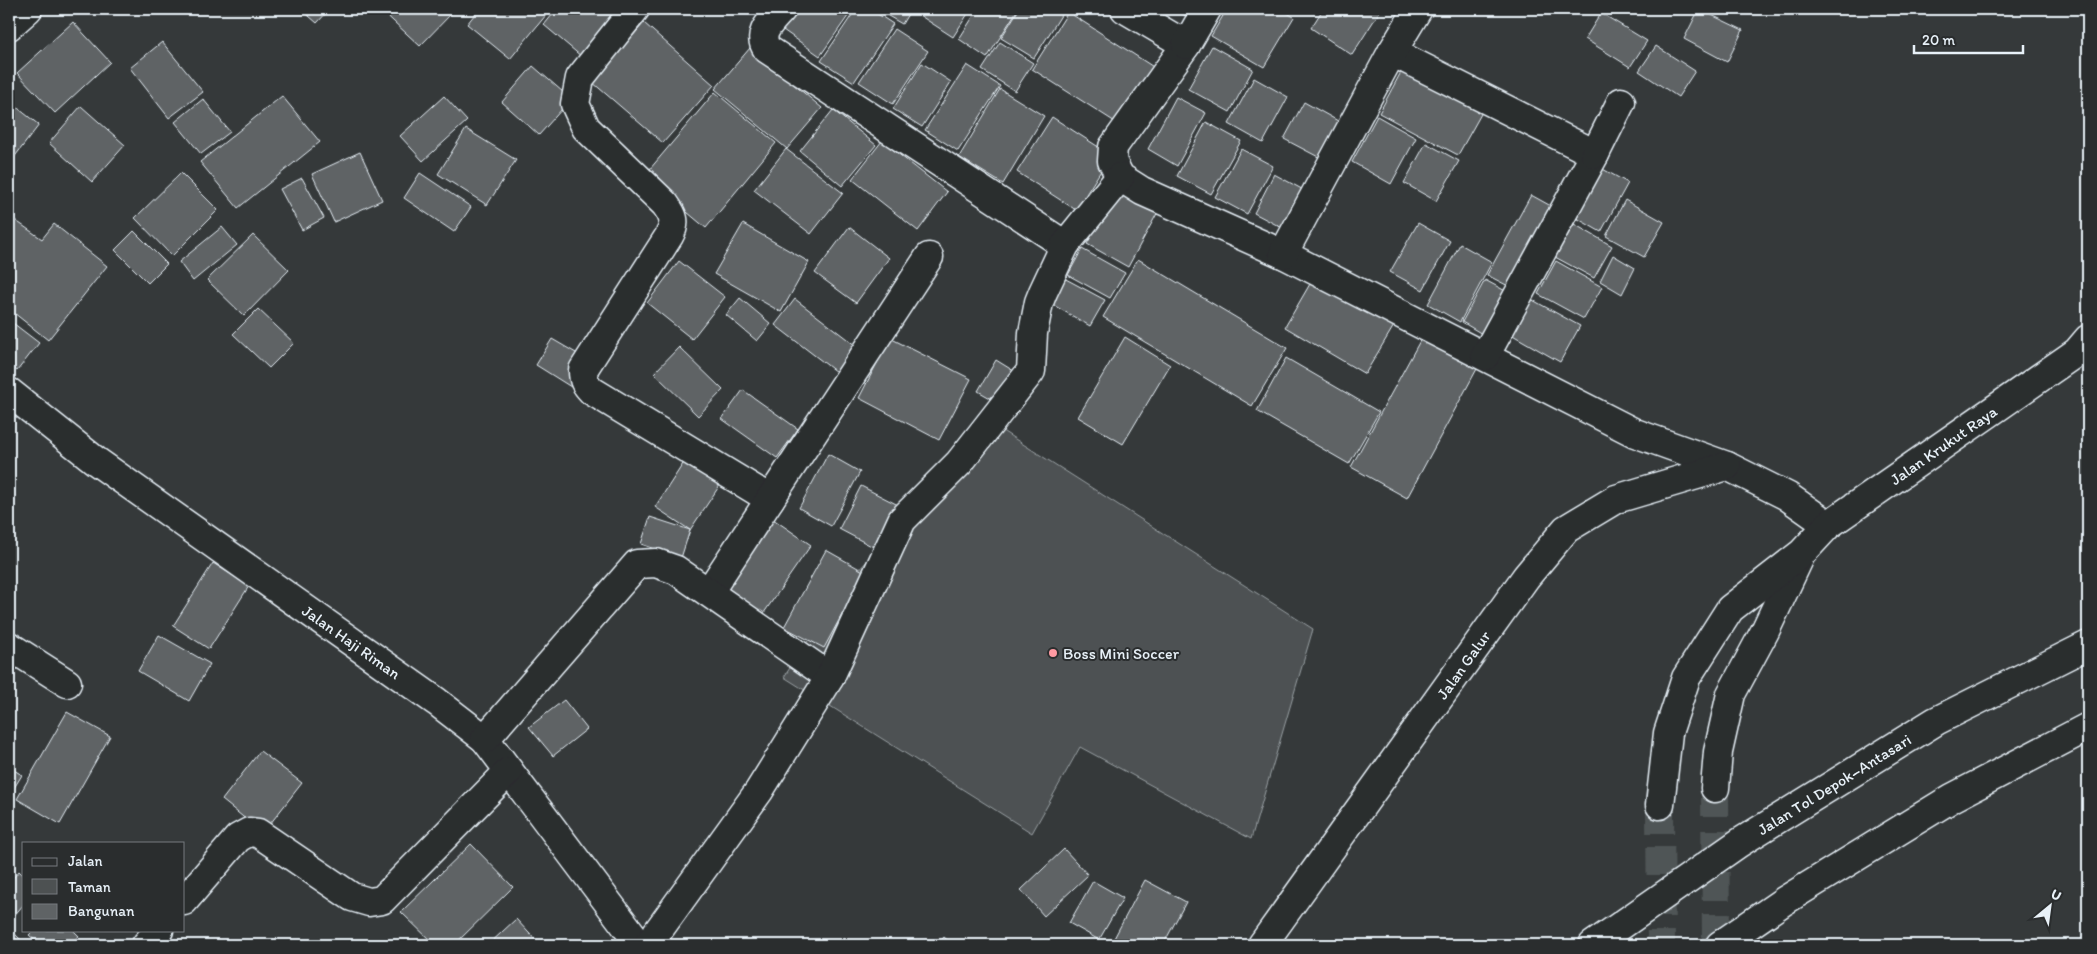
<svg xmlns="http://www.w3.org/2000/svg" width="2097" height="954" viewBox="0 0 2097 954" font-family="Itim,sans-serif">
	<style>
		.green { fill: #4d5152; stroke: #9aa1a5 }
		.building { fill: #5f6365; stroke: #e8f1f8 }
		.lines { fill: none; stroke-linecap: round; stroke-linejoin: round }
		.minor-tunnel { stroke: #505556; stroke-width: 28; stroke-dasharray: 28 14; stroke-linecap: butt }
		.minor-casing { stroke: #e8f1f8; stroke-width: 31 }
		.highway-casing { stroke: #e8f1f8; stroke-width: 31 }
		.minor { stroke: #2a2d2e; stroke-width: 28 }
		.highway { stroke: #2a2d2e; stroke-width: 28 }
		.poi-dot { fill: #ff9aa2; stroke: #2a2d2e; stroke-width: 2 }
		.labels { text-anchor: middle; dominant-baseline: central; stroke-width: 4; stroke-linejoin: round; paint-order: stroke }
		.street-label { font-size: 16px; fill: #e8f1f8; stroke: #2a2d2e }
		.poi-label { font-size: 16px; fill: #e8f1f8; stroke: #2a2d2e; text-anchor: start }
	</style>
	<rect width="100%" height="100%" fill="#35393a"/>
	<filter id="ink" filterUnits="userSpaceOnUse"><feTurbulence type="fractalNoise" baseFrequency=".02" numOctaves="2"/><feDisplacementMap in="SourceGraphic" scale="10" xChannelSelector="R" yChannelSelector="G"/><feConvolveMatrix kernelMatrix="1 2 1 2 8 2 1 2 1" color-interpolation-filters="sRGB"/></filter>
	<g filter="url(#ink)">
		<polygon class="green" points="993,425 1313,629 1251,839 1080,747 1032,833 784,677 844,586"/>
		<g class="building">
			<polygon points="301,9 330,9 317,23"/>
			<polygon points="380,9 447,9 452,13 420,46"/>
			<polygon points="479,9 551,9 510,59 467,24"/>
			<polygon points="557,9 603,9 615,18 582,57 544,25"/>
			<polygon points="798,9 853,9 820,56 783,30"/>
			<polygon points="856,9 870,9 893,24 854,82 821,61"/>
			<polygon points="876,9 911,9 902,24"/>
			<polygon points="918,9 971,9 953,37 916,13"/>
			<polygon points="978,9 1018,9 987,58 959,39"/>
			<polygon points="1019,9 1065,9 1034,58 1001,38"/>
			<polygon points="1173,9 1201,9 1195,21"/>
			<polygon points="1227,9 1281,9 1294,17 1264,67 1211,36"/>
			<polygon points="1323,9 1377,9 1380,11 1352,55 1311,28"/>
			<polygon points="1699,9 1743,30 1727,62 1684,39"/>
			<polygon points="1068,12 1158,70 1123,127 1032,69"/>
			<polygon points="1601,13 1647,41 1630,67 1585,39"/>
			<polygon points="73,22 110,62 55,113 17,73"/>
			<polygon points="644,23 714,85 663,143 592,82"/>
			<polygon points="894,29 928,51 893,104 859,82"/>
			<polygon points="162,42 203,92 169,118 130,68"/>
			<polygon points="1000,42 1033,63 1015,91 982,70"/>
			<polygon points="1212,46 1253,69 1230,112 1188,89"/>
			<polygon points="1656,46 1695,71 1678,97 1639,71"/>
			<polygon points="750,48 822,108 787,149 715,89"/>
			<polygon points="1407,61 1486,105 1458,155 1379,113"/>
			<polygon points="922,63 951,82 922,127 893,109"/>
			<polygon points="967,65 1000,86 958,151 925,130"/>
			<polygon points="533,66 571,99 539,135 502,102"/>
			<polygon points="1254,78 1288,97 1263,143 1229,124"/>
			<polygon points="1000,89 1044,116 1003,184 959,157"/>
			<polygon points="715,92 776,143 706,228 644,176"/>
			<polygon points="282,96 320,142 238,208 200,162"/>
			<polygon points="444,96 467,121 423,161 400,136"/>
			<polygon points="1176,97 1206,113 1177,166 1148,149"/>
			<polygon points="203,99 230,132 201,154 175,122"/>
			<polygon points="9,101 39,125 9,164"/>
			<polygon points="1304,102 1347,126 1328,162 1284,139"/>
			<polygon points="81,106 125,145 92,182 49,143"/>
			<polygon points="833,110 876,145 842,186 800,151"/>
			<polygon points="1377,116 1416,138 1391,184 1352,162"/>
			<polygon points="1052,117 1111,155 1076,210 1017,172"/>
			<polygon points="1206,122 1241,141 1211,194 1177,176"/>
			<polygon points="466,129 516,160 487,205 438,174"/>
			<polygon points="882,141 947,192 918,231 852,179"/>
			<polygon points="1426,143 1459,161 1436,201 1404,183"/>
			<polygon points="786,149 843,193 811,234 754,190"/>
			<polygon points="1241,149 1273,166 1247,214 1215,197"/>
			<polygon points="360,152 382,200 334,222 312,174"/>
			<polygon points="1599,167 1628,183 1601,232 1573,216"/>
			<polygon points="181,173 218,210 172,256 135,218"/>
			<polygon points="420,173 471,207 454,232 404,198"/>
			<polygon points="1274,174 1311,194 1290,232 1254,213"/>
			<polygon points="302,178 324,218 302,230 280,189"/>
			<polygon points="1119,185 1160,208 1128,267 1087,244"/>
			<polygon points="1531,195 1560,211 1516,290 1487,275"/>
			<polygon points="1625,200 1664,222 1644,257 1606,236"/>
			<polygon points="9,216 42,239 54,224 107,266 48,340 9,309"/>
			<polygon points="1418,223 1450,241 1423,290 1390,272"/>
			<polygon points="743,224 809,262 781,312 714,274"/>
			<polygon points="1574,224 1612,246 1594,278 1555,257"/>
			<polygon points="222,227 237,245 193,281 179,262"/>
			<polygon points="849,227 889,258 856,303 815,273"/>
			<polygon points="134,231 167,264 148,283 115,250"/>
			<polygon points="253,235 289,270 244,316 207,280"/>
			<polygon points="1460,244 1492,262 1460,322 1428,304"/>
			<polygon points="1082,249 1125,273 1110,298 1068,275"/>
			<polygon points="1613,255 1635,268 1622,294 1600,281"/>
			<polygon points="1138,259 1287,348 1252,406 1103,317"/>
			<polygon points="679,261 725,297 692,339 647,303"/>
			<polygon points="1556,261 1602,287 1584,319 1538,294"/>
			<polygon points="1062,277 1105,300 1090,326 1048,302"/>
			<polygon points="1314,277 1395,324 1365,374 1285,327"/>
			<polygon points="1485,280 1513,295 1489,338 1462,322"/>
			<polygon points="740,298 771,324 757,341 726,315"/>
			<polygon points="1529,298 1580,326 1560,362 1509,333"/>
			<polygon points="795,299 860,349 840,375 775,325"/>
			<polygon points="258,309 294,343 269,368 233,334"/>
			<polygon points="9,320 39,343 17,371 9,365"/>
			<polygon points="1125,337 1170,365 1123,444 1078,417"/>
			<polygon points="1422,337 1478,367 1407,498 1351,467"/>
			<polygon points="890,338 971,379 939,440 859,398"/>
			<polygon points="552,339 588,360 571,387 536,365"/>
			<polygon points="679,347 723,390 698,416 654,373"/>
			<polygon points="1286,358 1379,412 1349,464 1257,411"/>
			<polygon points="996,360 1017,373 999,403 978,391"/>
			<polygon points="743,390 798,429 777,458 722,419"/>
			<polygon points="690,453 726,476 690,530 655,507"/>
			<polygon points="828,454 860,472 831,526 799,508"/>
			<polygon points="861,486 902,507 879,550 839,529"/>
			<polygon points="650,517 690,530 681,558 641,544"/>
			<polygon points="773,519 811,545 759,620 721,594"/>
			<polygon points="826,550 865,572 824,648 784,627"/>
			<polygon points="213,563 249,586 209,649 173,626"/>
			<polygon points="159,635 210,664 189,701 138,671"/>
			<polygon points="564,700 587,729 553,756 529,727"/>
			<polygon points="67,712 110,736 60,824 17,799"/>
			<polygon points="260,751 302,783 263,833 222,800"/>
			<polygon points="9,767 22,775 9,796"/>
			<polygon points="471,844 513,887 454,945 435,945 401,912"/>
			<polygon points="1064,849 1088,875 1044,916 1021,890"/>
			<polygon points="19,871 24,876 24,904 12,918 9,915 9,883"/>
			<polygon points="1145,880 1186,902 1163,945 1114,945 1111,944"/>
			<polygon points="1093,881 1123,898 1099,940 1069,923"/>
			<polygon points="516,919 540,945 488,945"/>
			<polygon points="9,928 26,945 9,945"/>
			<polygon points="34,930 73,930 79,936 69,945 40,945 29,935"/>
			<polygon points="944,937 953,945 937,945"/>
		</g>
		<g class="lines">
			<g class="minor-tunnel">
				<polyline points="1715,788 1716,945"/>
				<polyline points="1660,805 1661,945"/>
			</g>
			<defs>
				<g id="minor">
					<path d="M635,9l-55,69 -5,26 11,24 79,76c8,11 12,18 4,32l-86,134c0,10 2,14 9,21l178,108"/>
					<path d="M782,9c-10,12 -26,24 -15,40l298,196"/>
					<polyline points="1125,9 1186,45 1113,147 1112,161 1120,177 1142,191 1283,254 1635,433 1727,466 1787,496 1828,525"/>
					<polyline points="9,26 28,9"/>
					<polyline points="1186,45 1207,9"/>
					<polyline points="1392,52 1595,154 1485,356"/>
					<polyline points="1595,154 1621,102"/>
					<polyline points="1283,254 1392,52 1418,9"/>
					<path id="s1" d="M9,392l87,69 341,241 48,37 155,206"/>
					<polyline points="709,592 929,257"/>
					<polyline points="9,646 67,683"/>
					<polyline points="485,739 637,564 656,563 676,570 830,677"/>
					<polyline points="1715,788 1718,752 1731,694 1765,631 1799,559"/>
					<path id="s2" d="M1660,805l8,-72 18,-55 44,-69 72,-56 26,-28 249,-173 11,-13"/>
					<polyline points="184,901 238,838 249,832 258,833 352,897 369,902 382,900 509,771"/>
					<polyline points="146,945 159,930"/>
					<polyline points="648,945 759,791 830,677 902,520 959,463 1031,371 1033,333 1039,302 1043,292 1065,245 1120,177"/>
					<path id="s3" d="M1262,945l264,-368 40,-48 50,-30 111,-33"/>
				</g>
				<g id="highway">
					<path id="s4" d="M1593,945l146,-102 197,-122 152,-76"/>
					<polyline points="1720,945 1784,901 1952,798 2088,727"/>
				</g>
			</defs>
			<use href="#minor" class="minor-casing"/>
			<use href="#highway" class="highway-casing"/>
			<use href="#minor" class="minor"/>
			<use href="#highway" class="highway"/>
		</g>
	</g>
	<circle class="poi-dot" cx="1053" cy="653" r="5"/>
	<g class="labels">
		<g class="street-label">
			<text stroke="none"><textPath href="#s2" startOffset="482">Jalan Krukut Raya</textPath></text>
			<text stroke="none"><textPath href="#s1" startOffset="424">Jalan Haji Riman</textPath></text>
			<text stroke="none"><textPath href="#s3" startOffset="345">Jalan Galur</textPath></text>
			<text stroke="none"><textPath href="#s4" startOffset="290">Jalan Tol Depok–Antasari</textPath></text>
		</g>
		<g class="poi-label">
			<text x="1063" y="653">Boss Mini Soccer</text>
		</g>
	</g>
	<rect width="2097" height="954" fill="none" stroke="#2a2d2e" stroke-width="30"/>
	<rect x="15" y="15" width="2067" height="924" fill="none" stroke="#e8f1f8" stroke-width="2" filter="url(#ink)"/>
	<rect x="22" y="842" width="162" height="90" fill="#2a2d2e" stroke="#767b7f"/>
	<rect x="32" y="858" width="25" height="8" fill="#2a2d2e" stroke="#767b7f"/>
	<text x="68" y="866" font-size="15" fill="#e8f1f8">Jalan</text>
	<rect x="32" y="879" width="25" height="15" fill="#4d5152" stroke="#767b7f"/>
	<text x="68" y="892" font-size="15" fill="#e8f1f8">Taman</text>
	<rect x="32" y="904" width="25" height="15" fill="#5f6365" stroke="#767b7f"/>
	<text x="68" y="916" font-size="15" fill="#e8f1f8">Bangunan</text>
	<g transform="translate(2050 906) rotate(29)" stroke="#2a2d2e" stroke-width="4" paint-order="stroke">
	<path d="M0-4L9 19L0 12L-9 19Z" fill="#e8f1f8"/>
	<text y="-8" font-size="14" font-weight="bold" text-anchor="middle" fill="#e8f1f8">U</text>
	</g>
	<path d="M1914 45v8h109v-8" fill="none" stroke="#e8f1f8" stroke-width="2.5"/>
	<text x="1922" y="45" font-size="15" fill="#e8f1f8" stroke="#2a2d2e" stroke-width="4" paint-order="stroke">20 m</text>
</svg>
